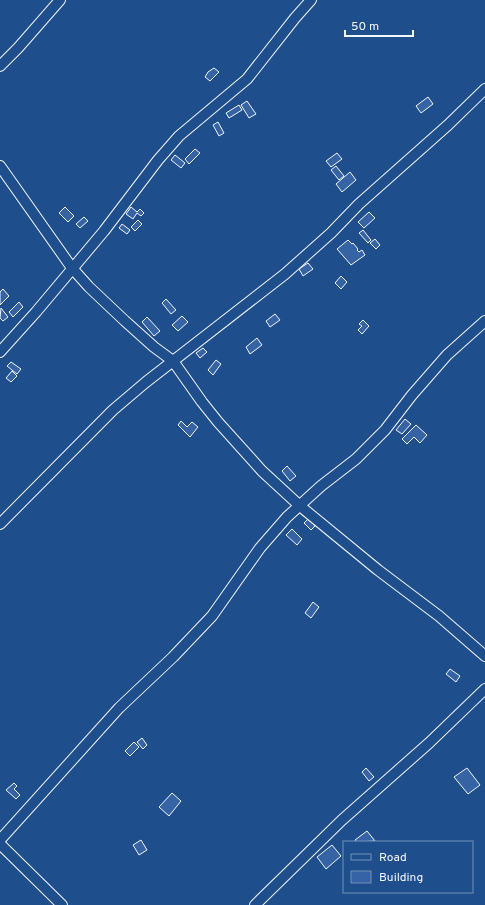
<svg xmlns="http://www.w3.org/2000/svg" width="485" height="905" viewBox="0 0 485 905" font-family="Overpass,sans-serif">
	<style>
		.building { fill: #3563a3; stroke: #f2f6ff }
		.lines { fill: none; stroke-linecap: round; stroke-linejoin: round }
		.minor-casing { stroke: #f2f6ff; stroke-width: 12 }
		.minor { stroke: #1f4e8c; stroke-width: 10 }
	</style>
	<rect width="100%" height="100%" fill="#1f4e8c"/>
	<g class="building">
		<polygon points="214,68 219,72 210,81 205,77 208,72"/>
		<polygon points="428,97 433,104 421,113 416,106"/>
		<polygon points="247,101 256,114 249,118 241,105"/>
		<polygon points="239,105 242,110 229,118 226,113"/>
		<polygon points="218,122 224,133 219,136 213,125"/>
		<polygon points="195,149 200,153 189,164 185,159"/>
		<polygon points="337,153 342,159 331,167 326,161"/>
		<polygon points="175,155 185,163 181,168 171,160"/>
		<polygon points="336,166 344,176 339,180 331,170"/>
		<polygon points="350,172 356,180 342,192 336,184"/>
		<polygon points="65,207 74,216 68,222 59,213"/>
		<polygon points="131,207 137,212 140,209 144,213 141,216 137,213 133,219 126,214"/>
		<polygon points="369,212 375,218 364,228 358,222"/>
		<polygon points="84,217 88,221 80,228 76,224"/>
		<polygon points="138,220 142,224 135,231 131,227"/>
		<polygon points="122,224 130,230 127,234 119,228"/>
		<polygon points="363,230 371,240 368,243 359,233"/>
		<polygon points="375,239 380,245 376,249 370,243"/>
		<polygon points="348,240 352,244 353,243 358,249 357,250 359,252 362,250 365,255 351,265 337,249"/>
		<polygon points="308,263 313,269 303,276 299,269"/>
		<polygon points="341,276 347,282 341,289 335,283"/>
		<polygon points="3,289 9,296 0,305 0,292"/>
		<polygon points="166,299 176,310 171,314 162,303"/>
		<polygon points="19,302 23,307 13,317 9,312"/>
		<polygon points="1,308 8,317 3,321 0,318"/>
		<polygon points="275,314 280,320 270,327 266,321"/>
		<polygon points="182,316 188,322 178,331 172,325"/>
		<polygon points="147,317 160,331 154,336 142,322"/>
		<polygon points="363,320 369,326 362,334 358,330 362,326 359,324"/>
		<polygon points="257,338 262,345 250,354 246,347"/>
		<polygon points="203,348 207,352 200,358 196,353"/>
		<polygon points="216,360 221,364 213,375 208,370"/>
		<polygon points="11,362 21,369 17,374 7,366"/>
		<polygon points="12,371 17,376 11,382 6,378"/>
		<polygon points="405,419 411,424 402,434 396,430"/>
		<polygon points="181,421 187,427 192,422 198,427 190,437 178,425"/>
		<polygon points="416,425 427,435 420,443 414,437 407,444 402,439"/>
		<polygon points="287,466 296,476 290,481 282,471"/>
		<polygon points="308,519 315,526 311,530 304,523"/>
		<polygon points="292,529 302,539 297,545 286,535"/>
		<polygon points="313,602 319,607 311,618 305,613"/>
		<polygon points="450,669 460,676 456,682 446,674"/>
		<polygon points="142,738 147,745 143,749 137,742"/>
		<polygon points="134,742 139,747 130,756 125,751"/>
		<polygon points="366,768 374,777 369,781 362,772"/>
		<polygon points="467,768 480,785 468,794 454,777"/>
		<polygon points="14,783 17,786 14,789 20,795 16,799 6,790"/>
		<polygon points="172,793 181,801 169,816 159,807"/>
		<polygon points="367,831 375,841 356,842 355,840"/>
		<polygon points="141,840 147,850 139,855 133,845"/>
		<polygon points="332,845 341,856 326,869 317,857"/>
	</g>
	<g class="lines">
		<defs>
			<g id="minor">
				<polyline points="0,66 18,48 60,0"/>
				<polyline points="0,166 72,268 89,287 125,321 154,347 173,361 202,402 218,422 262,471 300,506 378,570 439,616 485,656"/>
				<polyline points="0,352 36,312 104,231 158,160 179,136 247,79 295,18 311,0"/>
				<polyline points="0,524 113,410 146,382 285,274 331,233 359,204 448,125 485,89"/>
				<polyline points="0,840 119,708 173,657 212,616 260,548 287,517 321,486 356,459 385,430 412,395 447,355 485,321"/>
				<polyline points="0,844 62,905"/>
				<polyline points="255,905 342,820 429,743 485,689"/>
			</g>
		</defs>
		<use href="#minor" class="minor-casing"/>
		<use href="#minor" class="minor"/>
	</g>
	<rect x="343" y="841" width="130" height="52" fill="#1f4e8c" stroke="#7391ba"/>
	<rect x="351" y="854" width="20" height="6" fill="#1f4e8c" stroke="#7391ba"/>
	<text x="379" y="861" font-size="12" fill="#f2f6ff">Road</text>
	<rect x="351" y="871" width="20" height="12" fill="#3563a3" stroke="#7391ba"/>
	<text x="379" y="881" font-size="12" fill="#f2f6ff">Building</text>
	<path d="M345 30v6h68v-6" fill="none" stroke="#f2f6ff" stroke-width="2"/>
	<text x="351" y="30" font-size="12" fill="#f2f6ff" stroke="#1f4e8c" stroke-width="3" paint-order="stroke">50 m</text>
</svg>
